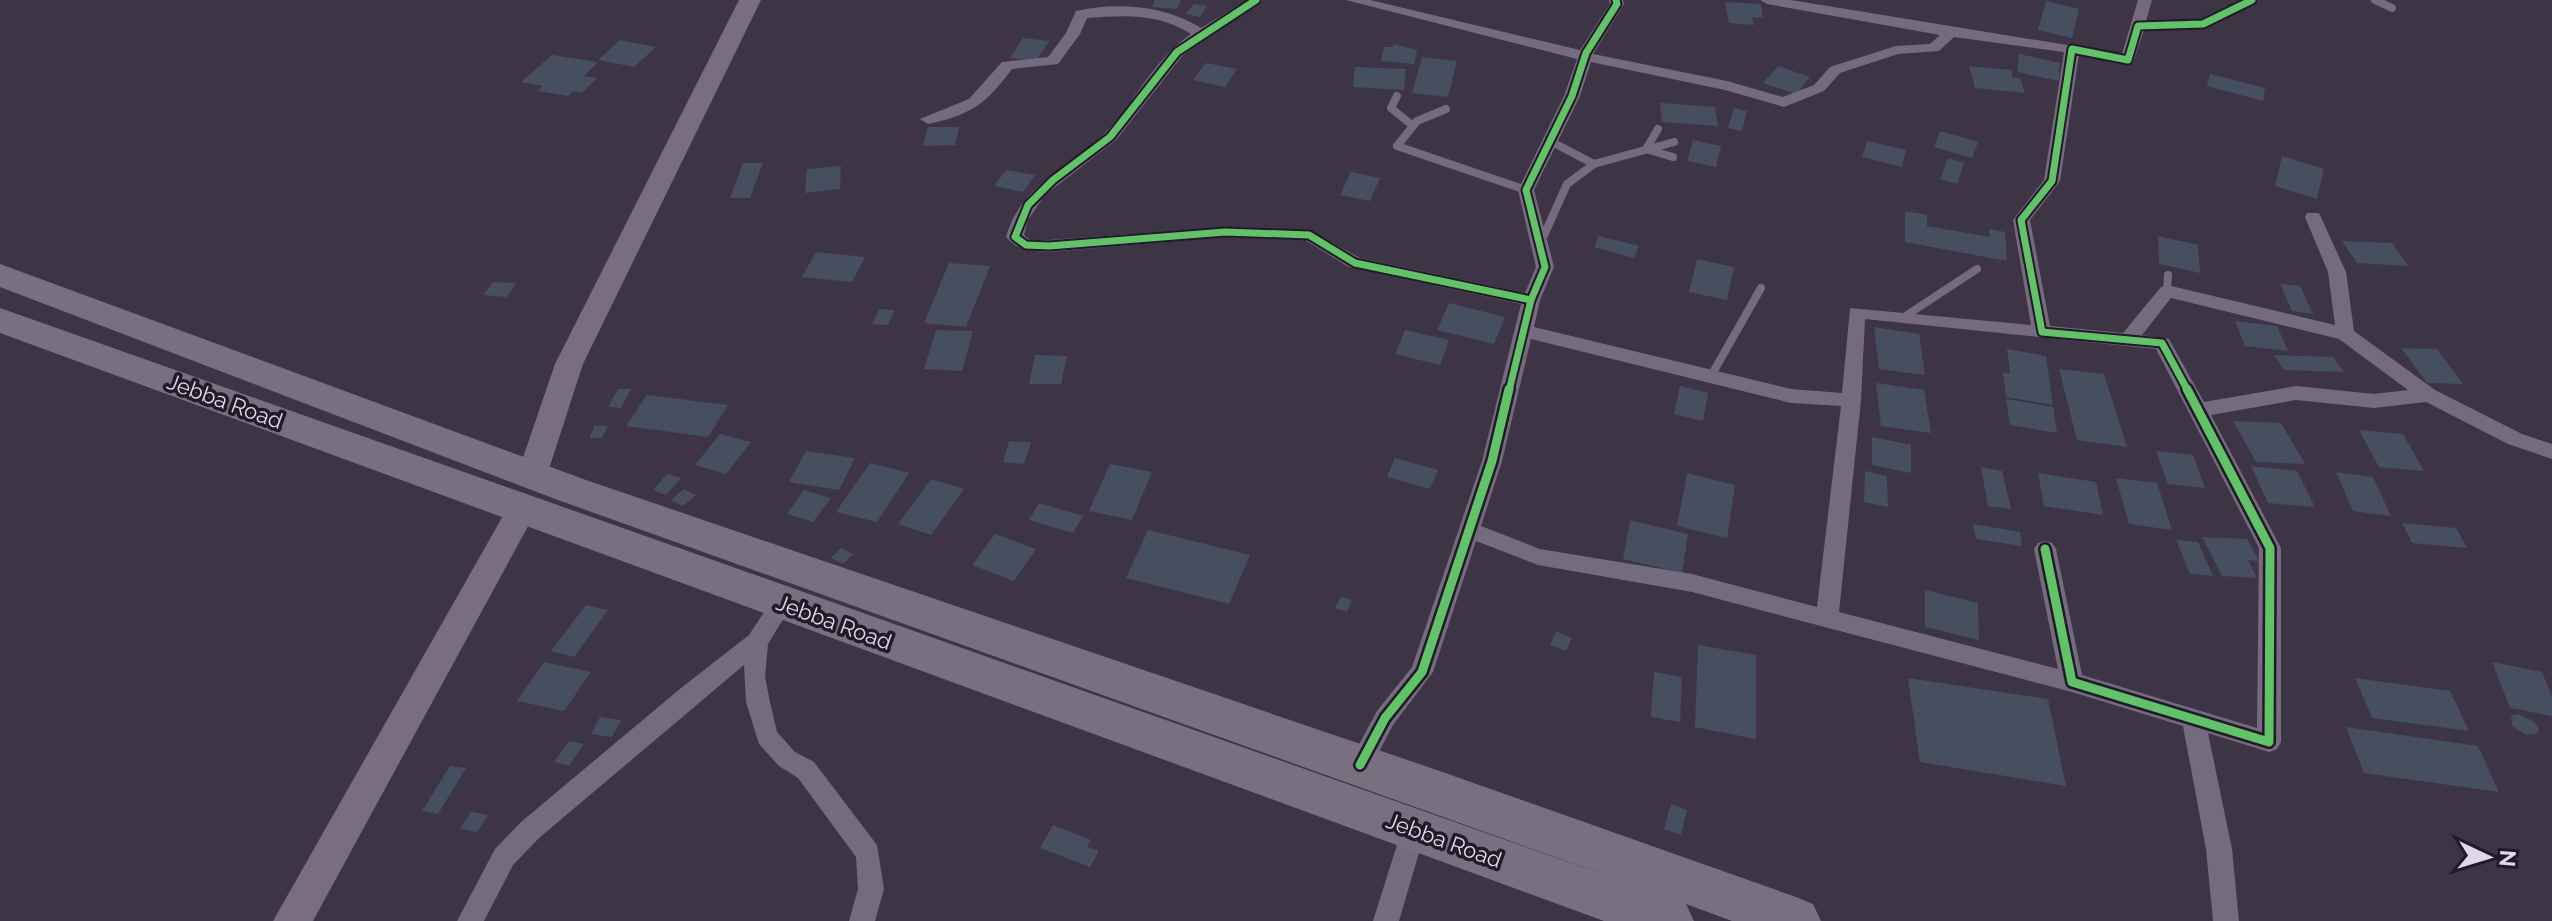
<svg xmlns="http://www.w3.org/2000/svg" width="2552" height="921" viewBox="0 0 2552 921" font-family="Raleway,sans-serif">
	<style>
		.building { fill: #454f60 }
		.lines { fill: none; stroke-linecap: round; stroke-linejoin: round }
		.lane { stroke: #746c7e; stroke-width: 8 }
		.street { fill: #746c7e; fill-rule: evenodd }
		.secondary { fill: #786d83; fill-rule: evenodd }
		.highway { fill: #787080; fill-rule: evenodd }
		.cycleway-far1-casing { stroke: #211a28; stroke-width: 11 }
		.cycleway-casing { stroke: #211a28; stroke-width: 14 }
		.cycleway-far1 { stroke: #61c268; stroke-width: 7 }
		.cycleway { stroke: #61c268; stroke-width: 9 }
		.labels { text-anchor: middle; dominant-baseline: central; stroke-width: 7; stroke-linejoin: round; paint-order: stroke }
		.street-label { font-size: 22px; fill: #e0d7ea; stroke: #211a28 }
	</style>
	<rect width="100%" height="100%" fill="#3d3545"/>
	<g class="building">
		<polygon points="1155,0 1181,0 1177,9 1152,7"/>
		<polygon points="2046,1 2079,9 2072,38 2038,30"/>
		<polygon points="1725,2 1761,4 1763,18 1752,17 1754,25 1729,23"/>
		<polygon points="1194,4 1207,6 1200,17 1186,14"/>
		<polygon points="1023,38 1049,41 1036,61 1010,58"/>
		<polygon points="620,40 656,47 634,67 598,60"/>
		<polygon points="1394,44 1417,50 1414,64 1381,61 1384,47 1393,47"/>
		<polygon points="2019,54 2060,63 2059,81 2017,72"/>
		<polygon points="552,55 598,62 584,76 597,78 582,93 574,91 568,96 538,91 543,86 521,82"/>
		<polygon points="1422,57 1457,61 1448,97 1412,93"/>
		<polygon points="1206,63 1237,69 1225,87 1193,80"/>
		<polygon points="1778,66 1810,77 1796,94 1763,83"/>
		<polygon points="1969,66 2011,70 2013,78 2020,78 2025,93 1975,88"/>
		<polygon points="1355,67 1406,69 1404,90 1353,87"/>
		<polygon points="2210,74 2265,88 2263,101 2207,86"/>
		<polygon points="1660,103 1715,107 1718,126 1662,122"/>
		<polygon points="1734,108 1747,111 1742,131 1728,128"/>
		<polygon points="928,127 959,127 955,145 923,146"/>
		<polygon points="1940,131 1978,142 1972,158 1934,147"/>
		<polygon points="1693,140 1721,146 1716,167 1687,161"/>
		<polygon points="1867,141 1906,150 1902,167 1862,157"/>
		<polygon points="2282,156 2324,169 2317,199 2275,186"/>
		<polygon points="1948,158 1964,163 1957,184 1940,179"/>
		<polygon points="743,163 763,163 750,198 730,198"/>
		<polygon points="841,166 840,189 805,193 807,169"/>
		<polygon points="1006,170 1035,175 1023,192 994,186"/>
		<polygon points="1351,172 1380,178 1370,201 1340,195"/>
		<polygon points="1905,211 1927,215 1927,226 1990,237 1989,229 2005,232 2007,261 1905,242"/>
		<polygon points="1599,236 1639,246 1634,258 1594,247"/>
		<polygon points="2158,236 2198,245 2200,273 2159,264"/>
		<polygon points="2342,241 2392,243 2408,266 2357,263"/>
		<polygon points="816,252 865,257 852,282 802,277"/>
		<polygon points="1697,259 1734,267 1727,300 1689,292"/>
		<polygon points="949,263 990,266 966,327 924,323"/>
		<polygon points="493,282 516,283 507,297 483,295"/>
		<polygon points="2280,284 2300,286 2313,314 2292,311"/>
		<polygon points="1449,303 1505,317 1494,344 1437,330"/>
		<polygon points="879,309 895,310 888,325 872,324"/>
		<polygon points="2235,321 2277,326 2288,351 2245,346"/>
		<polygon points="1874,327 1919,334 1925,375 1879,369"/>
		<polygon points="936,330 973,331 962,371 924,369"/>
		<polygon points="1405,330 1449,340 1440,365 1395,354"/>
		<polygon points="2401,348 2437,349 2463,384 2427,383"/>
		<polygon points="2007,349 2046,356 2053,405 2006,397 2003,372 2010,374"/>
		<polygon points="1035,355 1067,356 1061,384 1029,384"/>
		<polygon points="2274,355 2333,357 2344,372 2284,370"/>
		<polygon points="2059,369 2104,374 2127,447 2077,440"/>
		<polygon points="1876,383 1924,390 1931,433 1881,426"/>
		<polygon points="1680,386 1708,393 1703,421 1674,414"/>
		<polygon points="618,389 631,389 621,408 608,407"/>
		<polygon points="647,395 728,405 708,437 626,426"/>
		<polygon points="2006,399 2053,407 2057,433 2010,425"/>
		<polygon points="2233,421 2281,423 2305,464 2256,462"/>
		<polygon points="595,425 608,426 602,438 589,438"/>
		<polygon points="2359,430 2403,434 2424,471 2379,467"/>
		<polygon points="720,434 751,442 726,474 695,465"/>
		<polygon points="1872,437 1911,445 1911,473 1872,465"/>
		<polygon points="1009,441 1031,442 1024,464 1003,462"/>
		<polygon points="806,451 855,458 839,490 789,482"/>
		<polygon points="2156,451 2193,455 2205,488 2168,484"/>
		<polygon points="1395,458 1438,470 1430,489 1387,477"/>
		<polygon points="870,463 909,473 877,522 836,512"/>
		<polygon points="1110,464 1152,472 1132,520 1089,511"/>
		<polygon points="2251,466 2297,471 2315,507 2268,503"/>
		<polygon points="1981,467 2002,471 2011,509 1988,506"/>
		<polygon points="1865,471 1887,476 1888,507 1864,502"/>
		<polygon points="2336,472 2373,477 2391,516 2353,511"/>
		<polygon points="1687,473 1735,485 1727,538 1677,526"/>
		<polygon points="2038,473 2096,482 2103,515 2044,506"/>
		<polygon points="667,474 681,478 666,495 653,490"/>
		<polygon points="2116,478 2157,483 2172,530 2129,524"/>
		<polygon points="931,479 964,489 931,535 898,524"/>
		<polygon points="684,489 696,495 683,506 671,500"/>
		<polygon points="804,490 831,498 813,522 787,514"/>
		<polygon points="1039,503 1083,516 1073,533 1029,520"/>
		<polygon points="1630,520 1688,534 1682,573 1623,559"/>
		<polygon points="2402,523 2456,528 2467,548 2412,543"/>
		<polygon points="1973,524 2020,532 2022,546 1976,539"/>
		<polygon points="1148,530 1250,555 1229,604 1126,578"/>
		<polygon points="995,534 1036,549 1014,581 972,565"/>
		<polygon points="2202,537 2247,539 2259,561 2248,560 2257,578 2222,576"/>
		<polygon points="2176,540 2198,542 2213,576 2190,574"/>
		<polygon points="841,548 853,554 843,564 831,558"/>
		<polygon points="1925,590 1978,603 1979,640 1925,627"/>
		<polygon points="1341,597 1352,600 1347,612 1335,608"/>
		<polygon points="586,605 608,610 574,657 551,651"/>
		<polygon points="1556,631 1572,638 1566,651 1550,645"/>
		<polygon points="1698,645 1756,655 1756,739 1695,727"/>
		<polygon points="544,662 591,672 564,711 517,701"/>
		<polygon points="2492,662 2542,672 2552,696 2552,716 2510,708"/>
		<polygon points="1654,672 1682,677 1680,722 1651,717"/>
		<polygon points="1908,678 2048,699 2066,786 1920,762"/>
		<polygon points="2355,678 2450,691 2469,731 2372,718"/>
		<polygon points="2518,714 2534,722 2539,729 2537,734 2526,735 2512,726 2511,716"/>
		<polygon points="600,717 621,720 612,737 591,734"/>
		<polygon points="2346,727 2478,746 2499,792 2364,773"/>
		<polygon points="569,741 584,744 569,766 554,762"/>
		<polygon points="450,766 466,768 438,814 422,811"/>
		<polygon points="1671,804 1687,810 1681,835 1664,829"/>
		<polygon points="471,812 488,815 477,832 460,829"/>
		<polygon points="1053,825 1091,840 1087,847 1099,851 1090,867 1040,848"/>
	</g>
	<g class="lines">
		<g class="lane">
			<polyline points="2375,0 2392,8"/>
			<polyline points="1397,96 1391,108 1413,126"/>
			<polyline points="1446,109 1417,121 1397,146 1526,190"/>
			<polyline points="1658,129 1646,149 1673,157"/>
			<polyline points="1550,141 1594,164 1674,142"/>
			<polyline points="1541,242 1567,184 1594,164"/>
			<polyline points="2167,291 2168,275"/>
			<polyline points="1904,317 1977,269"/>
			<polyline points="1711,376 1761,288"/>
		</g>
		<g class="street">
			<path d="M1247,0h16l-80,55 -67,85 -71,55 -17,25 -4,15 6,5h19l176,-13 84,3 51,28 165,35 11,-26 -18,-77 46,-94 13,-37 -231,-59h24l210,50 30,-46 -1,-4h14l1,4 -31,50 134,27 56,16 31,-12 16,-18 66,-21 34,-2 10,-9 -173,-31 -7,-4h31l331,54 16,-54h14l-6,21 54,-1 41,-20h18l-51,27 -64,3 -11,33 -54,-8 -19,126 -30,39 20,106 73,7 38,-46 6,-2 168,40 -7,-53 -23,-55 2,-4h12l27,59 8,59 81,59 87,44 30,10v15l-44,-15 -82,-42 -52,6 -78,-8 -85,15 70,133v194l-4,7 -8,3 -61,-19 24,116 7,72h-26l-7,-72 -23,-123 -111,-34 -380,-100 -154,-27 -62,-24 -43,131 -40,53 -25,48 -8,3 -8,-3 -4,-8 29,-54 35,-44 70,-206 39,-157 -172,-37 -44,-27 -80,-3 -176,15c-18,-1 -31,-1 -43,-15 15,-54 64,-68 100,-105 31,-32 45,-70 85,-98 -32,-21 -68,-19 -104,-16l-7,16 -22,30 -46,5c-26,35 -41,46 -84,55l-8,-5 49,-20 33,-37 46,-5 18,-24 10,-22c40,-9 89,-6 125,17zM1954,37l110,15 -20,128 -31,40 18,105 -181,-17 -8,85 -51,-4 -257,-62 6,-27 14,-33 -20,-77 46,-94 11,-34 134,28 59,17 40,-16 16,-18 58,-19 41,-3zM2171,298l168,41 69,51 -34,4 -78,-8 -92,16 -35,-63 -27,-4zM1865,319l291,30 103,199 -2,180 -175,-53 -26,-126 -4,-6 -7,-2 -7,2 -4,6 24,120 -219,-57 22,-212zM1531,339l260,64 50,3 -24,201 -125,-33 -152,-25 -59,-23 21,-65z"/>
			<polygon points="782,594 790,597 793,603 768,644 765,677 770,702 777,732 795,752 814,762 877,845 884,889 875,921 849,921 858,889 856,857 798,778 779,766 759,744 746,702 744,665 539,838 513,865 484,921 457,921 495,849 521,822 681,688 749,635 774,597"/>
			<polygon points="1414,818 1423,821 1426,829 1399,921 1373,921 1402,829 1405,821"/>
		</g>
		<g class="secondary">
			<polygon points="739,0 761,0 583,364 547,475 543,483 532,486 521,483 517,475 555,364"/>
			<polygon points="523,496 534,500 538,508 313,921 273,921 512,500"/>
		</g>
		<polygon class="highway" points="0,264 586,480 1431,768 1796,897 1813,904 1821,921 1732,921 1686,904 1694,921 1604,921 0,333 0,308 1633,885 558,500 0,287"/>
		<defs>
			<g id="cycleway-far1">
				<polyline points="1256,0 1177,52 1110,137 1053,180 1028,205 1015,237 1026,245 1049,246 1225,232 1309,235 1355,263 1531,300"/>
				<polyline points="1509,391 1531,300 1545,267 1526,190 1572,96 1586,53 1617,4 1616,0"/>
				<polyline points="2188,391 2162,343 2042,332 2021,220 2052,181 2072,49 2128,60 2138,26 2203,24 2252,0"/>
			</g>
			<g id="cycleway">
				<polyline points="2045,549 2072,682 2269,742 2270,548 2187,389"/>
				<polyline points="1360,765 1385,718 1422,672 1492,461 1509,389"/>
			</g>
		</defs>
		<use href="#cycleway-far1" class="cycleway-far1-casing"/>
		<use href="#cycleway" class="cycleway-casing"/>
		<use href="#cycleway-far1" class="cycleway-far1"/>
		<use href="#cycleway" class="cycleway"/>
	</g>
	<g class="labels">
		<g class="street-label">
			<text transform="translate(225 401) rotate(20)">Jebba Road</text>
			<text transform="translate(834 622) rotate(20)">Jebba Road</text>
			<text transform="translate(1444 840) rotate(20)">Jebba Road</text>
		</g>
	</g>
	<g transform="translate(2488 857) rotate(94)" stroke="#211a28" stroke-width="6" paint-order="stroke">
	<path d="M0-6L14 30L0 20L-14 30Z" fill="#e0d7ea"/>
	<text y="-12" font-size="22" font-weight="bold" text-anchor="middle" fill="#e0d7ea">N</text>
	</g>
</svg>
